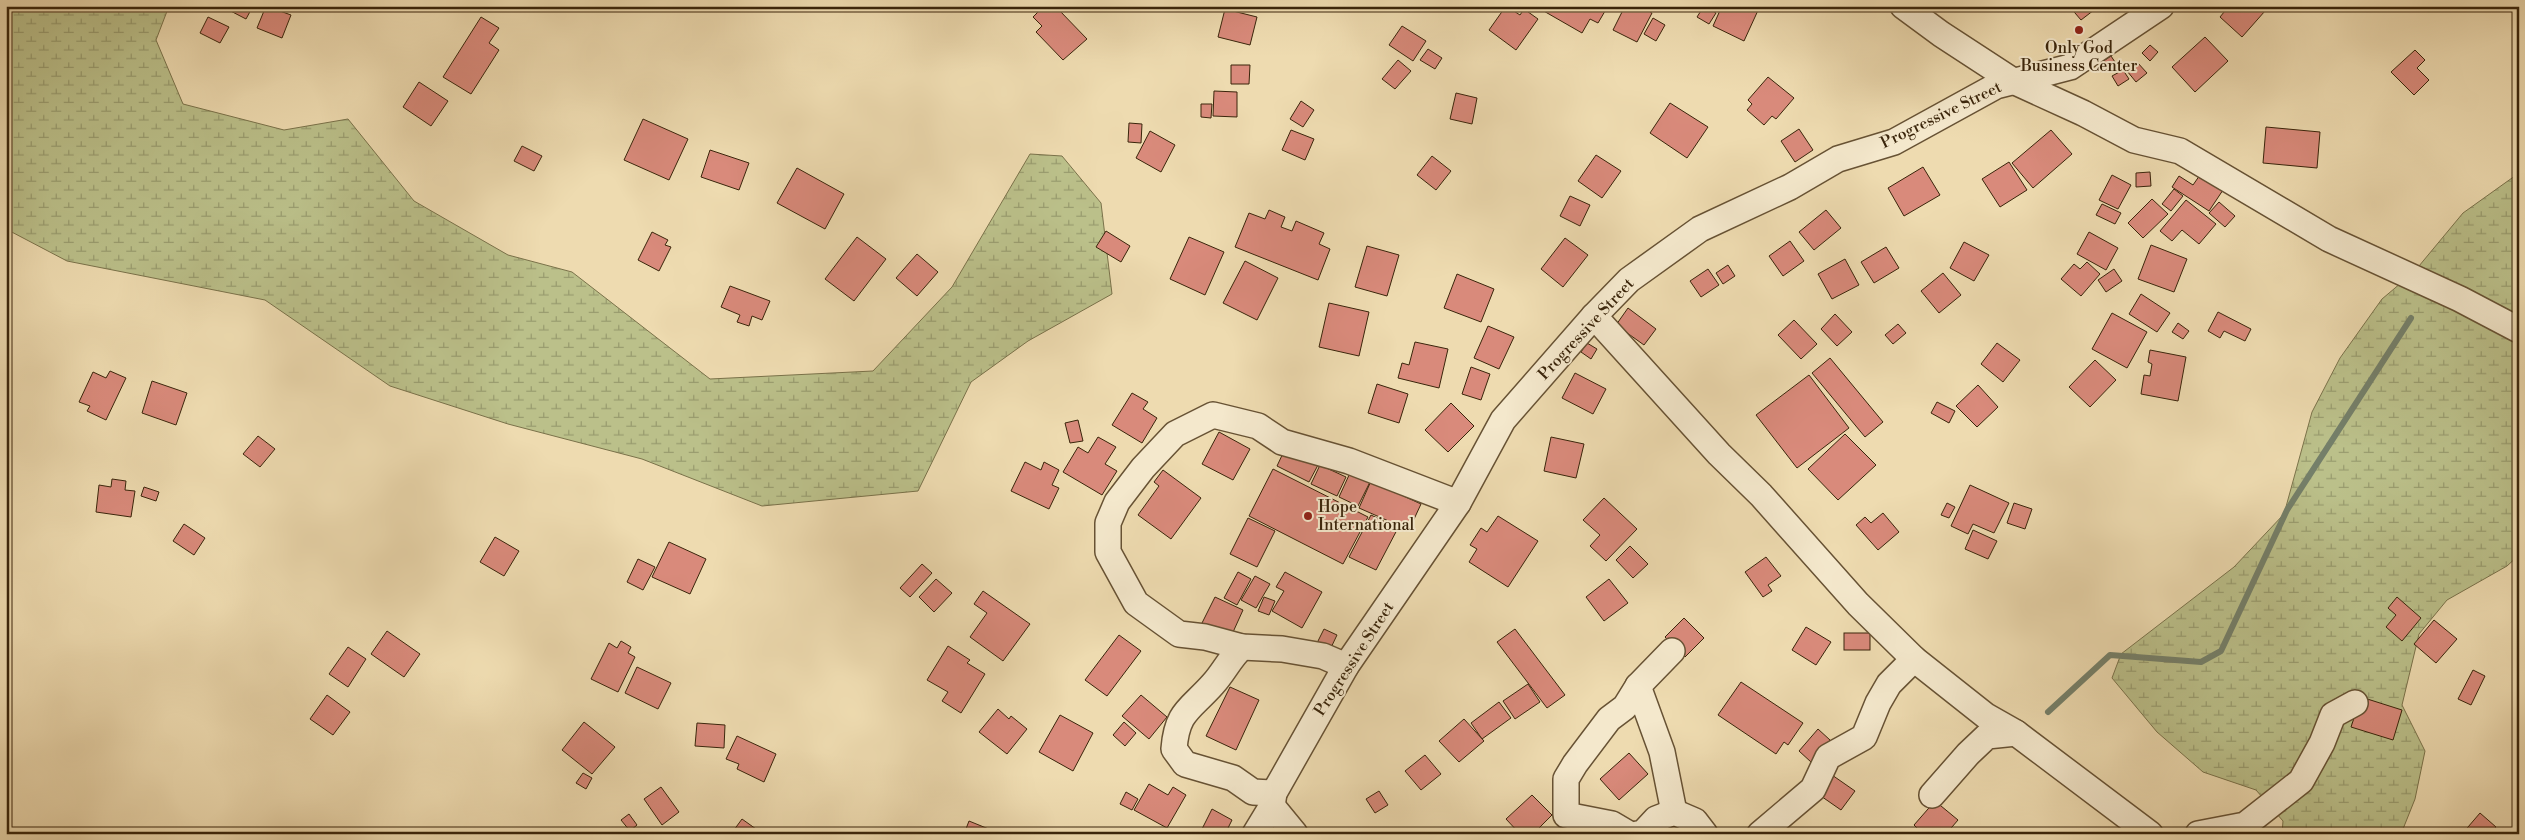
<svg xmlns="http://www.w3.org/2000/svg" width="2525" height="840" viewBox="0 0 2525 840" font-family="'Libre Bodoni',serif">
	<style>
		.wetland { fill: url(#wetland-marsh); stroke: #7a724a }
		.lines { fill: none; stroke-linecap: round; stroke-linejoin: round }
		.stream { stroke: #747f69; stroke-width: 6 }
		.building { fill: #d98a7b; stroke: #3a250b }
		.minor-casing { stroke: #675234; stroke-width: 28 }
		.minor { stroke: #f4e8cc; stroke-width: 25 }
		.poi-dot { fill: #8f2418; stroke: #f4e8cc; stroke-width: 2 }
		.labels { text-anchor: middle; dominant-baseline: central; stroke-width: 4; stroke-linejoin: round; paint-order: stroke }
		.poi-label { font-size: 16px; fill: #3a250b; stroke: #f4e8cc }
		.street-label { font-size: 16px; fill: #3a250b; stroke: #f4e8cc }
	</style>
	<defs>
		<pattern id="wetland-marsh" width="20" height="14" patternUnits="userSpaceOnUse" patternTransform="scale(1.25)"><rect width="20" height="14" fill="#bbc08a"/><path d="M1 5h8M5 5V1M11 12h8M15 12V8" fill="none" stroke="#999c6f"/></pattern>
	</defs>
	<rect width="100%" height="100%" fill="#eedbb0"/>
	<filter id="stains"><feTurbulence type="fractalNoise" baseFrequency=".004" numOctaves="4"/><feColorMatrix values="0 0 0 0 .2 0 0 0 0 .09 0 0 0 0 .02 0 0 0 .5 -.17"/></filter>
	<radialGradient id="worn" r=".72"><stop offset=".6" stop-color="#630" stop-opacity="0"/><stop offset="1" stop-color="#630" stop-opacity=".3"/></radialGradient>
	<g class="wetland">
		<polygon points="6,6 169,6 156,40 183,104 284,130 348,119 414,201 508,255 572,272 710,379 873,371 952,287 1030,154 1062,156 1101,203 1112,294 1028,341 971,382 918,491 762,506 642,459 508,424 390,386 265,300 67,261 6,229"/>
		<polygon points="2519,173 2519,555 2507,566 2447,600 2419,634 2402,705 2425,751 2415,799 2401,834 2282,834 2283,821 2256,790 2203,772 2157,732 2112,678 2121,654 2234,567 2284,514 2312,412 2340,358 2382,299 2414,272 2463,213"/>
	</g>
	<g class="lines">
		<polyline class="stream" points="2048,712 2110,655 2201,662 2221,651 2287,510 2411,318"/>
	</g>
	<g class="building">
		<polygon points="221,6 253,6 246,19"/>
		<polygon points="266,6 291,15 282,38 257,28"/>
		<polygon points="1044,6 1051,6 1057,12 1059,10 1087,39 1063,60 1036,32 1042,26 1033,17"/>
		<polygon points="1506,6 1520,15 1524,9 1538,19 1516,50 1489,30"/>
		<polygon points="1535,6 1608,6 1598,23 1590,19 1582,33"/>
		<polygon points="1625,6 1640,6 1652,13 1637,42 1613,30"/>
		<polygon points="1704,6 1716,13 1709,24 1697,17"/>
		<polygon points="1722,6 1760,6 1744,41 1713,26"/>
		<polygon points="2069,6 2090,6 2094,10 2081,20"/>
		<polygon points="2229,6 2260,6 2265,11 2242,37 2220,17"/>
		<polygon points="1225,9 1257,17 1250,45 1218,37"/>
		<polygon points="208,17 229,27 220,43 200,33"/>
		<polygon points="481,17 499,28 489,43 499,50 471,94 443,77"/>
		<polygon points="1653,18 1665,25 1656,41 1644,34"/>
		<polygon points="1402,26 1426,41 1413,61 1389,45"/>
		<polygon points="2205,37 2228,61 2195,92 2172,67"/>
		<polygon points="2150,45 2158,52 2150,61 2142,53"/>
		<polygon points="1428,49 1442,58 1435,69 1420,60"/>
		<polygon points="2415,50 2425,60 2417,68 2429,80 2414,95 2391,72"/>
		<polygon points="2111,56 2115,62 2107,68 2102,62"/>
		<polygon points="1398,60 1411,71 1395,89 1382,79"/>
		<polygon points="2137,62 2147,73 2136,82 2127,71"/>
		<polygon points="1231,65 1250,65 1249,84 1231,84"/>
		<polygon points="2123,70 2129,79 2118,86 2112,76"/>
		<polygon points="1768,77 1794,98 1776,119 1772,116 1764,125 1747,110 1752,104 1748,100"/>
		<polygon points="419,82 448,101 431,126 403,107"/>
		<polygon points="1214,91 1237,92 1237,117 1213,116"/>
		<polygon points="1456,93 1477,98 1472,124 1450,119"/>
		<polygon points="1301,101 1314,110 1303,127 1290,119"/>
		<polygon points="1670,103 1708,127 1687,158 1650,133"/>
		<polygon points="1201,104 1212,104 1211,118 1201,117"/>
		<polygon points="643,119 688,139 669,180 624,160"/>
		<polygon points="1129,123 1142,124 1141,143 1128,142"/>
		<polygon points="2266,127 2320,132 2317,168 2263,163"/>
		<polygon points="1799,129 1813,150 1795,162 1781,141"/>
		<polygon points="1291,130 1314,139 1305,160 1282,150"/>
		<polygon points="2051,130 2072,154 2033,188 2012,163"/>
		<polygon points="1150,131 1175,145 1161,172 1136,158"/>
		<polygon points="522,146 542,156 534,171 514,161"/>
		<polygon points="710,150 749,163 739,190 701,177"/>
		<polygon points="1596,155 1621,171 1602,198 1578,181"/>
		<polygon points="1432,156 1451,171 1436,190 1417,175"/>
		<polygon points="2009,162 2027,190 2000,207 1982,179"/>
		<polygon points="1923,167 1940,195 1904,216 1888,188"/>
		<polygon points="797,168 844,194 825,229 777,203"/>
		<polygon points="2150,172 2151,186 2136,187 2136,173"/>
		<polygon points="2202,172 2225,187 2209,211 2172,187 2179,176 2193,185"/>
		<polygon points="2112,175 2131,185 2118,209 2099,200"/>
		<polygon points="2174,189 2183,196 2171,211 2162,204"/>
		<polygon points="1570,196 1590,205 1580,226 1560,216"/>
		<polygon points="2152,199 2168,214 2143,238 2128,223"/>
		<polygon points="2186,200 2216,224 2199,244 2182,230 2172,241 2160,231"/>
		<polygon points="2219,202 2235,216 2225,227 2209,213"/>
		<polygon points="2102,204 2121,213 2115,224 2096,215"/>
		<polygon points="1269,210 1285,217 1281,227 1292,231 1296,221 1324,233 1319,244 1330,249 1318,280 1235,247 1249,213 1265,219"/>
		<polygon points="1826,210 1841,228 1814,250 1799,232"/>
		<polygon points="1106,231 1130,246 1121,262 1096,247"/>
		<polygon points="652,232 668,240 665,245 671,247 659,271 638,260"/>
		<polygon points="2089,232 2118,248 2106,270 2077,254"/>
		<polygon points="857,237 886,259 854,301 825,279"/>
		<polygon points="1189,237 1224,252 1205,295 1170,279"/>
		<polygon points="1565,238 1588,255 1563,287 1541,269"/>
		<polygon points="1790,241 1804,261 1783,276 1769,256"/>
		<polygon points="1964,242 1989,255 1974,281 1950,268"/>
		<polygon points="2151,245 2187,259 2174,292 2138,279"/>
		<polygon points="1367,246 1399,255 1387,296 1355,287"/>
		<polygon points="1886,247 1899,268 1874,283 1861,262"/>
		<polygon points="917,254 938,272 917,296 896,278"/>
		<polygon points="1845,259 1859,285 1832,299 1818,274"/>
		<polygon points="1245,261 1278,278 1257,320 1223,303"/>
		<polygon points="2087,262 2100,274 2081,296 2061,279 2074,264 2080,269"/>
		<polygon points="1728,265 1735,276 1723,284 1716,273"/>
		<polygon points="1708,269 1719,285 1701,297 1690,281"/>
		<polygon points="2114,269 2122,281 2106,292 2098,280"/>
		<polygon points="1943,273 1961,295 1939,313 1921,291"/>
		<polygon points="1457,274 1494,289 1481,322 1444,308"/>
		<polygon points="730,286 770,301 762,320 752,316 749,326 737,322 740,315 721,307"/>
		<polygon points="2141,294 2170,313 2157,332 2129,314"/>
		<polygon points="1329,303 1369,312 1359,356 1319,347"/>
		<polygon points="1628,308 1656,329 1644,345 1616,325"/>
		<polygon points="2218,312 2251,329 2245,341 2224,331 2220,338 2208,331"/>
		<polygon points="2112,313 2147,332 2127,368 2092,349"/>
		<polygon points="1835,314 1852,332 1837,346 1821,329"/>
		<polygon points="1794,320 1817,344 1801,359 1778,335"/>
		<polygon points="2178,323 2189,331 2183,339 2172,332"/>
		<polygon points="1898,324 1906,333 1893,344 1885,335"/>
		<polygon points="1488,326 1514,337 1499,369 1474,358"/>
		<polygon points="1415,342 1448,349 1439,388 1398,378 1402,363 1409,365"/>
		<polygon points="1587,343 1597,349 1591,359 1581,352"/>
		<polygon points="1997,343 2020,360 2003,382 1981,364"/>
		<polygon points="2150,350 2186,357 2178,401 2141,394 2144,375 2150,376 2152,364 2148,362"/>
		<polygon points="1830,358 1883,422 1865,437 1812,373"/>
		<polygon points="2095,360 2116,380 2090,407 2069,387"/>
		<polygon points="1471,367 1490,374 1481,400 1462,394"/>
		<polygon points="110,371 126,378 106,420 87,411 90,406 79,402 93,372 106,378"/>
		<polygon points="1575,373 1606,389 1593,414 1562,398"/>
		<polygon points="1809,375 1849,428 1797,468 1756,415"/>
		<polygon points="152,381 187,393 176,425 142,413"/>
		<polygon points="1377,384 1408,394 1399,423 1368,413"/>
		<polygon points="1978,385 1998,407 1977,427 1956,406"/>
		<polygon points="1132,393 1148,402 1143,409 1157,418 1142,443 1112,425"/>
		<polygon points="1937,402 1955,411 1949,423 1931,413"/>
		<polygon points="1451,403 1474,426 1448,452 1425,430"/>
		<polygon points="1078,420 1083,441 1070,443 1065,423"/>
		<polygon points="1219,432 1250,449 1233,480 1202,464"/>
		<polygon points="1845,434 1876,465 1838,500 1808,469"/>
		<polygon points="258,436 275,449 260,467 243,454"/>
		<polygon points="1098,437 1116,447 1105,464 1117,471 1102,495 1063,472 1078,447 1088,453"/>
		<polygon points="1551,437 1584,444 1576,478 1544,471"/>
		<polygon points="1285,449 1318,465 1309,482 1277,466"/>
		<polygon points="1025,462 1041,470 1044,462 1059,470 1052,485 1059,488 1049,509 1011,491"/>
		<polygon points="1320,465 1346,477 1337,496 1311,484"/>
		<polygon points="1273,469 1368,517 1343,564 1249,516"/>
		<polygon points="1163,470 1201,498 1171,539 1138,515 1159,486 1154,482"/>
		<polygon points="1350,473 1370,482 1358,506 1339,497"/>
		<polygon points="112,479 126,481 125,490 135,491 131,517 96,512 99,485 111,487"/>
		<polygon points="1371,481 1421,504 1409,530 1359,508"/>
		<polygon points="1970,485 2009,503 1994,533 1973,524 1968,534 1951,526"/>
		<polygon points="144,487 159,492 156,501 141,496"/>
		<polygon points="1604,498 1637,529 1606,561 1590,546 1600,535 1583,520"/>
		<polygon points="1947,503 1955,507 1949,518 1941,515"/>
		<polygon points="2014,503 2032,509 2025,529 2007,523"/>
		<polygon points="1883,513 1899,532 1878,550 1856,525 1865,517 1871,523"/>
		<polygon points="1371,515 1398,528 1376,570 1349,557"/>
		<polygon points="1498,516 1538,541 1508,587 1469,562 1477,549 1470,545 1481,528 1487,532"/>
		<polygon points="1248,518 1275,531 1257,567 1230,554"/>
		<polygon points="184,524 205,538 194,555 173,541"/>
		<polygon points="1973,530 1997,541 1988,559 1965,549"/>
		<polygon points="495,537 519,551 504,576 480,562"/>
		<polygon points="669,542 706,559 690,594 652,577"/>
		<polygon points="1630,546 1648,564 1633,578 1616,560"/>
		<polygon points="1766,557 1781,576 1768,585 1772,591 1763,597 1745,572"/>
		<polygon points="638,559 655,567 643,590 627,582"/>
		<polygon points="922,564 932,573 910,597 900,588"/>
		<polygon points="1238,572 1251,579 1237,605 1224,598"/>
		<polygon points="1285,572 1322,592 1302,628 1272,611 1284,591 1276,587"/>
		<polygon points="1255,576 1270,584 1256,608 1241,600"/>
		<polygon points="936,579 952,593 934,612 919,597"/>
		<polygon points="1609,579 1628,603 1604,621 1586,597"/>
		<polygon points="983,591 1030,624 1003,661 970,637 987,613 974,604"/>
		<polygon points="1215,597 1243,610 1229,641 1200,627"/>
		<polygon points="1264,597 1275,601 1269,615 1258,611"/>
		<polygon points="2397,597 2421,618 2402,641 2386,627 2396,615 2388,608"/>
		<polygon points="1684,618 1704,638 1685,657 1665,637"/>
		<polygon points="2434,620 2457,639 2436,663 2414,644"/>
		<polygon points="1806,627 1831,642 1816,665 1792,650"/>
		<polygon points="1324,629 1337,635 1328,654 1315,647"/>
		<polygon points="1515,629 1565,695 1547,708 1497,642"/>
		<polygon points="387,631 420,654 404,677 371,654"/>
		<rect x="1844" y="633" width="26" height="17"/>
		<polygon points="1119,635 1141,651 1107,696 1085,680"/>
		<polygon points="621,641 631,647 628,653 635,657 618,692 591,679 609,643 617,648"/>
		<polygon points="948,646 970,660 967,663 985,674 961,713 942,701 948,692 927,680"/>
		<polygon points="348,647 366,659 348,687 329,674"/>
		<polygon points="637,667 671,683 658,709 625,693"/>
		<polygon points="2473,670 2485,676 2471,705 2458,699"/>
		<polygon points="1741,682 1803,723 1788,745 1784,742 1776,754 1718,715"/>
		<polygon points="1528,684 1540,702 1515,719 1503,701"/>
		<polygon points="1230,687 1259,700 1236,750 1206,736"/>
		<polygon points="327,695 350,712 333,735 310,719"/>
		<polygon points="1141,695 1167,717 1149,739 1122,716"/>
		<polygon points="2361,697 2402,710 2393,740 2351,727"/>
		<polygon points="1499,702 1511,718 1482,739 1471,723"/>
		<polygon points="998,709 1009,719 1011,716 1027,729 1007,754 979,732"/>
		<polygon points="1060,715 1093,733 1073,771 1039,752"/>
		<polygon points="1464,719 1484,741 1459,762 1439,741"/>
		<polygon points="584,722 615,747 592,774 562,750"/>
		<polygon points="1124,722 1136,733 1125,746 1113,735"/>
		<polygon points="697,723 725,725 724,748 695,746"/>
		<polygon points="1818,729 1830,740 1811,762 1799,751"/>
		<polygon points="737,736 776,754 764,782 737,769 739,764 726,759"/>
		<polygon points="1629,753 1648,774 1619,800 1600,779"/>
		<polygon points="1425,755 1441,774 1421,790 1405,771"/>
		<polygon points="583,773 592,778 586,789 576,783"/>
		<polygon points="1832,775 1855,791 1841,810 1818,794"/>
		<polygon points="1149,784 1168,795 1173,787 1186,795 1167,828 1134,810"/>
		<polygon points="661,787 679,812 662,825 644,799"/>
		<polygon points="1379,791 1388,805 1375,813 1366,799"/>
		<polygon points="1126,792 1138,799 1132,810 1120,804"/>
		<polygon points="1532,795 1552,815 1533,834 1520,834 1506,819"/>
		<polygon points="1935,801 1958,820 1946,834 1923,834 1914,825"/>
		<polygon points="1212,809 1232,820 1225,834 1211,834 1202,829"/>
		<polygon points="2480,813 2496,827 2490,834 2462,834"/>
		<polygon points="629,814 637,825 630,831 621,820"/>
		<polygon points="742,819 763,834 731,834"/>
		<polygon points="969,821 1001,834 964,834"/>
	</g>
	<g class="lines">
		<defs>
			<g id="minor">
				<polyline points="1903,6 1941,34 2013,81 2083,113 2134,140 2180,151 2329,239 2460,299 2519,330"/>
				<polyline points="1594,316 1719,454 1761,495 1858,604 1914,659 1986,716 2016,733 2150,834"/>
				<path d="M1242,647c-12,11 -18,25 -29,37 -23,26 -36,27 -39,65l11,15 48,14 20,14 21,1"/>
				<polyline points="1346,666 1323,656 1282,649 1242,647 1205,637 1179,634 1136,603 1108,552 1108,523 1117,502 1143,468 1175,434 1213,415 1258,426 1282,442 1349,461 1458,503"/>
				<polyline points="1638,686 1662,752 1674,812"/>
				<polyline points="1932,795 1968,754 1987,736 2016,733"/>
				<polyline points="1272,806 1295,834"/>
				<polyline points="1255,834 1272,806 1274,793 1346,666 1458,503 1503,420 1594,316 1629,280 1700,229 1790,187 1838,159 1894,142 1996,86 2070,67 2161,6"/>
				<polyline points="1629,834 1612,824 1566,815 1566,779 1575,764 1609,719 1625,707 1638,686 1672,651"/>
				<polyline points="1637,834 1643,833 1656,819 1674,812 1695,821 1705,834"/>
				<polyline points="1760,834 1813,789 1828,757 1864,737 1878,703 1889,684 1914,659"/>
				<polyline points="2198,834 2245,825 2301,781 2322,743 2333,715 2355,703"/>
			</g>
		</defs>
		<use href="#minor" class="minor-casing"/>
		<use href="#minor" class="minor"/>
	</g>
	<g class="poi-dot">
		<circle cx="2079" cy="30" r="5"/>
		<circle cx="1308" cy="516" r="5"/>
	</g>
	<g class="labels">
		<g class="poi-label">
			<text x="2079" y="48">Only God<tspan x="2079" dy="18">Business Center</tspan></text>
			<text x="1318" y="507" text-anchor="start">Hope<tspan x="1318" dy="18">International</tspan></text>
		</g>
		<g class="street-label">
			<text transform="translate(1941 115) rotate(-26)">Progressive Street</text>
			<text transform="translate(1586 329) rotate(-47)">Progressive Street</text>
			<text transform="translate(1354 659) rotate(-57)">Progressive Street</text>
		</g>
	</g>
	<rect width="2525" height="840" fill="none" stroke="#eedbb0" stroke-width="25"/>
	<rect x="8" y="8" width="2510" height="825" fill="none" stroke="#3a250b" stroke-width="2.5"/>
	<rect x="12" y="12" width="2500" height="815" fill="none" stroke="#3a250b"/>
	<rect width="100%" height="100%" filter="url(#stains)"/>
	<rect width="100%" height="100%" fill="url(#worn)"/>
</svg>
